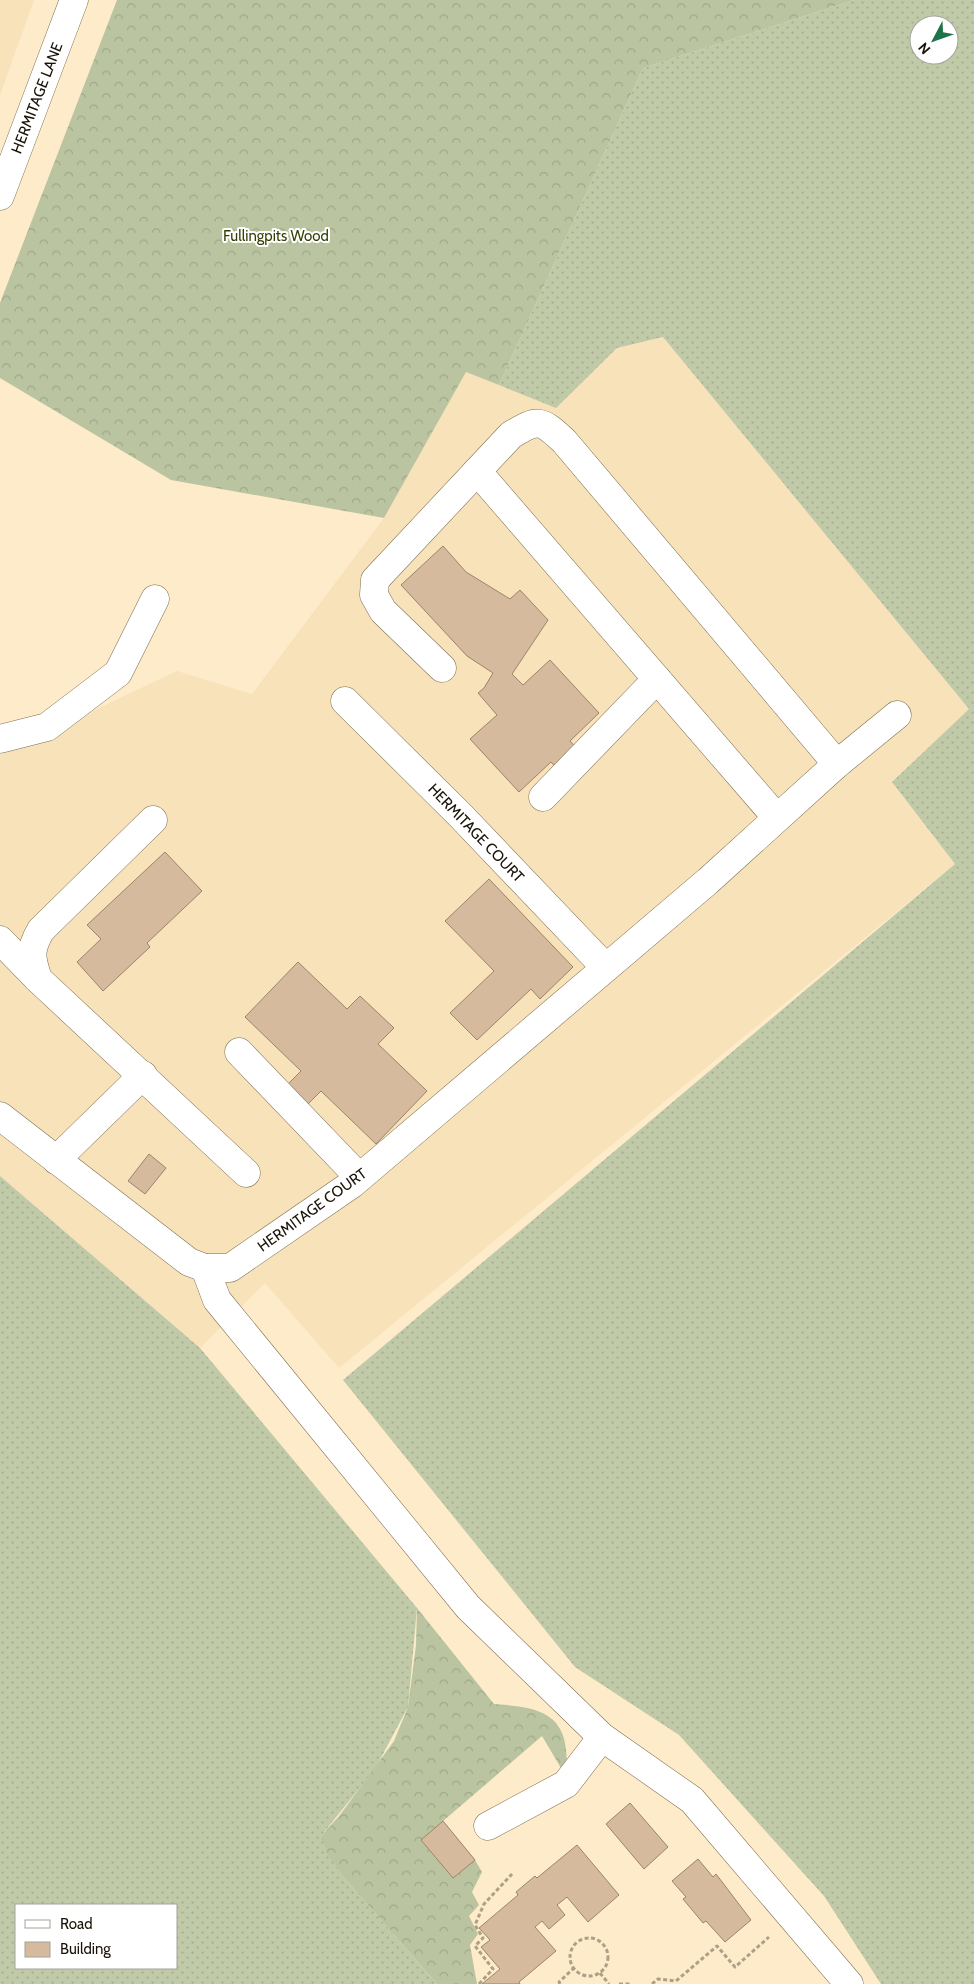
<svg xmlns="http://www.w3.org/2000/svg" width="974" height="1984" viewBox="0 0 974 1984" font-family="Cabin,sans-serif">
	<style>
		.built { fill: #f7e2b9 }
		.grass { fill: url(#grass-dots); fill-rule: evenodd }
		.forest { fill: url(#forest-crowns) }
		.building { fill: #d5ba9e; stroke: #9c8369 }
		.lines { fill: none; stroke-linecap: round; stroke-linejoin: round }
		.minor-casing { stroke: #7d6d4f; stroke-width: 29 }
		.major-casing { stroke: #7d6d4f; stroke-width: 29 }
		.path { stroke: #aea087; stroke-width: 3; stroke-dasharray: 4 2.5; stroke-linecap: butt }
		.minor { stroke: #fff; stroke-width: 28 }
		.major { stroke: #fff; stroke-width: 28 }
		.labels { text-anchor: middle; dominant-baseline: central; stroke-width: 4; stroke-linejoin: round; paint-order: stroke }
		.street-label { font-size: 15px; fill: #191307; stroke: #fff }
		.park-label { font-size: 15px; fill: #353f04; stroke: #fff }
	</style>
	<defs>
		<pattern id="grass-dots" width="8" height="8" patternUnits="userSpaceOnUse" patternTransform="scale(1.25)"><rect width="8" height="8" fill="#c1caa8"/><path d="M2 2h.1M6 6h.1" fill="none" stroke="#a5ad8f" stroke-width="1.8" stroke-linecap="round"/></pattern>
		<pattern id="forest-crowns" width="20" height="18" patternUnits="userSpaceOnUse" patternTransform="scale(1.25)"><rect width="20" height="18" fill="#bac4a0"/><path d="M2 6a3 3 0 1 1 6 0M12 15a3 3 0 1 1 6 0" fill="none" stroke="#9fa888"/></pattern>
	</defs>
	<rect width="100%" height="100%" fill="#fdebca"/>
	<g class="built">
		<polygon points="0,0 34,0 0,95"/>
		<polygon points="663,337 969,709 892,782 955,864 339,1368 265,1283 200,1348 0,1176 0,755 177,671 252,694 384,518 466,372 556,407 617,348"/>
	</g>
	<g class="grass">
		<path d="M854,0h120v1984h-93l-57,-88 -145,-161 -104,-68 -232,-287 612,-516 -63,-82 77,-73 -306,-372 -46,11 -61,60 -57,-23 144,-317zM919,25h30v30h-30z"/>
		<path d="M0,1176l200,172 217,260 -9,99 -33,62 -54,67 27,46 89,102h-437zM16,1905h160v63h-160z"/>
	</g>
	<g class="forest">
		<polygon points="117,0 854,0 643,68 499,385 466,372 384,518 171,480 0,378 0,303"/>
		<path d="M417,1608l77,96c24,2 58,3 68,29 4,9 4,19 5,28l-6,7 -19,-32 -121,104 32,38 22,-18 7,12 -10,20 7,13 -10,11 9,18 -8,11 7,39h-40l-89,-102 -20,-27 -7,-19 19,-21 54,-74 14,-34 8,-62z"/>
	</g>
	<g class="building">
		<polygon points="443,546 466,572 510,599 520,590 548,620 512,674 523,685 550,660 599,713 570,741 589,762 570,783 551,762 519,792 470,739 497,715 478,693 484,688 493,673 467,656 401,585"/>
		<polygon points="165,852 202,891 147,943 150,947 103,991 77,962 101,939 87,925"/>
		<polygon points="489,879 573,967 540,999 531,989 477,1040 450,1013 494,971 445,921"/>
		<polygon points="298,962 347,1009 360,996 394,1028 378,1044 427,1091 376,1144 321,1091 307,1105 286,1086 301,1071 245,1017"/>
		<polygon points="149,1154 166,1168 145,1194 128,1181"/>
		<polygon points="630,1803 668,1847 644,1869 606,1824"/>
		<polygon points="443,1821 475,1860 453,1878 421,1840"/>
		<polygon points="577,1845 619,1895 588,1922 567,1897 557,1905 565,1915 549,1929 542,1921 535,1927 556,1951 519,1982 520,1984 482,1984 500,1969 481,1947 490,1940 479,1928 518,1895 516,1892 535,1876 537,1878"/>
		<polygon points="698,1859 713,1877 716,1874 751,1920 725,1942 706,1921 703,1923 683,1899 686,1897 672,1881"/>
	</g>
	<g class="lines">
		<defs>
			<g id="minor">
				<polyline points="477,471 777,818"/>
				<path d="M442,668l-59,-57 -9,-16 1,-15 136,-145c28,-17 30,-15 53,6l273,323"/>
				<polyline points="345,701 461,816 605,967"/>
				<polyline points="0,739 47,727 118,673 155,599"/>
				<polyline points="543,797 657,679"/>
				<path d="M153,820l-112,110c-12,20 -10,28 -3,49l208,194"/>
				<polyline points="0,940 38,979"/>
				<polyline points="239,1052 359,1177"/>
				<polyline points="0,1116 189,1262 205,1268 230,1268 352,1184 708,881 837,764 897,715"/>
				<polyline points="56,1160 143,1075"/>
				<polyline points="205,1268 217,1300 468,1607 602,1737 692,1800 849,1984"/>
				<polyline points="488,1826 566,1784 602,1737"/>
			</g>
			<polyline id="major" points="0,196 74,0"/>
		</defs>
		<use href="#minor" class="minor-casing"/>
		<use href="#major" class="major-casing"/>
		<g class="path">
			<circle cx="589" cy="1957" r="19"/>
			<polyline points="600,1973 609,1984"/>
			<polyline points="479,1984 493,1969 475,1946 483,1938 475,1925 484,1904 512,1874"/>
			<polyline points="560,1984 559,1982 574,1968"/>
			<polyline points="619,1984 632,1984"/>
			<polyline points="652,1984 658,1979 676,1981 717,1946 735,1967 769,1937"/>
		</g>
		<use href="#minor" class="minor"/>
		<use href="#major" class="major"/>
	</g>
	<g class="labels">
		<g class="street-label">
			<text transform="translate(37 98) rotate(-69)">HERMITAGE LANE</text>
			<text transform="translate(476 833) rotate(46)">HERMITAGE COURT</text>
			<text transform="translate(312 1210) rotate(-36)">HERMITAGE COURT</text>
		</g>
		<g class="park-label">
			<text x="276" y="236">Fullingpits Wood</text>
		</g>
	</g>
	<rect x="15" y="1904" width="162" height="65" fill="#ffffff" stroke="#a3a19c"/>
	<rect x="25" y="1920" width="25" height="8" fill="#ffffff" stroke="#a3a19c"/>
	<text x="60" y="1929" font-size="15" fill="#191307">Road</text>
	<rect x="25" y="1942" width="25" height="15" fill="#d5ba9e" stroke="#a3a19c"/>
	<text x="60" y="1954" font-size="15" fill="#191307">Building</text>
	<g transform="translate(934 40) rotate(229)"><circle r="24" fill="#ffffff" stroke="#a3a19c"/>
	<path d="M0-4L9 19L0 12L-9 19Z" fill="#1d7448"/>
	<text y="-8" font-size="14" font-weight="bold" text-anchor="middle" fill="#191307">N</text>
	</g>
</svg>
